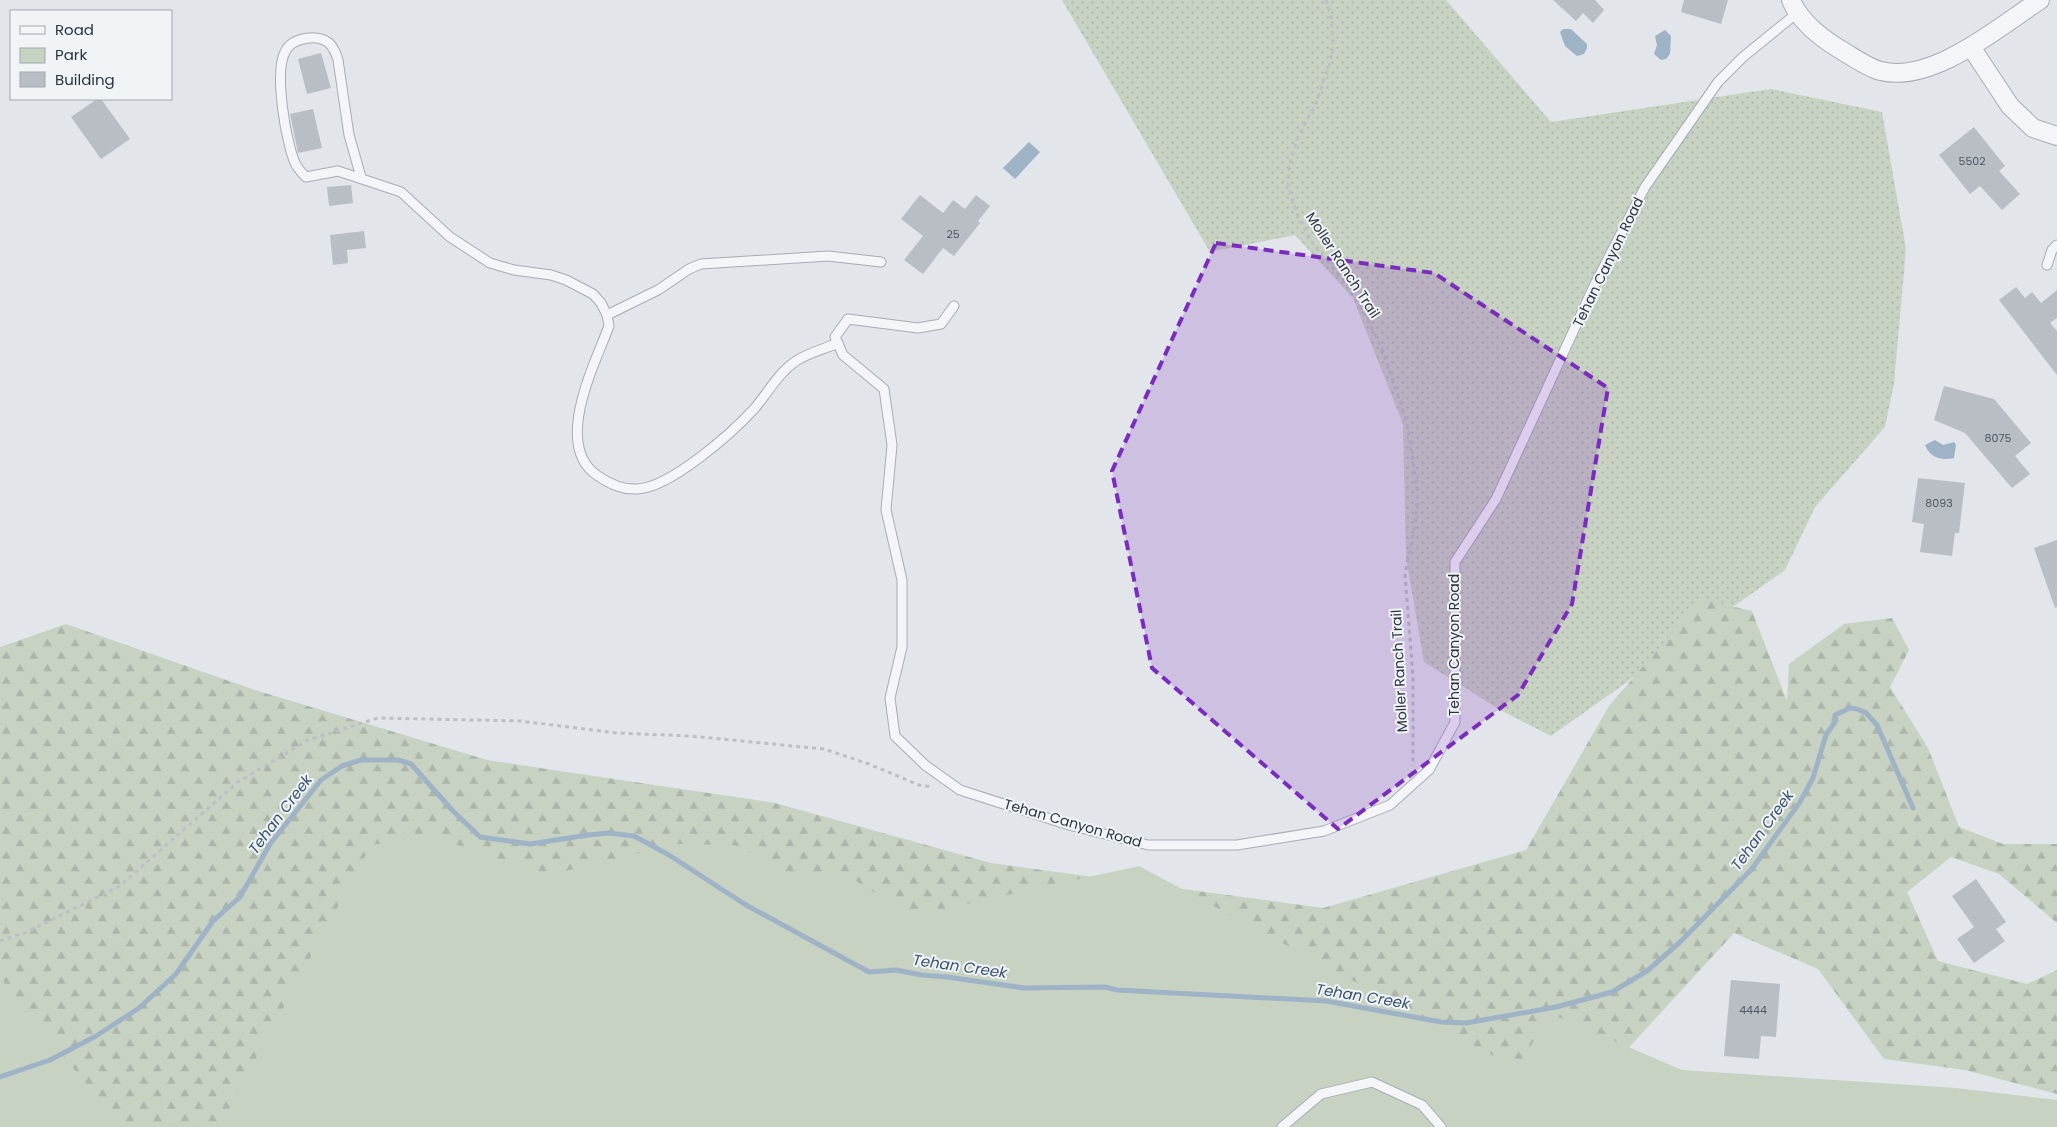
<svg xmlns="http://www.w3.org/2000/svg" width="2057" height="1127" viewBox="0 0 2057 1127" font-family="Poppins,sans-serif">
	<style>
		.grass { fill: url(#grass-dots) }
		.forest { fill: url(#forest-firs) }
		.green { fill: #c8d2c3 }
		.water { fill: #9fb3c6 }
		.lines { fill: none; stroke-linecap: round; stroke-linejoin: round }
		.stream { stroke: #9fb3c6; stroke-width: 5 }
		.building { fill: #b9bec5 }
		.service-casing { stroke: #a7acb3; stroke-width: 11 }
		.minor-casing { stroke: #a7acb3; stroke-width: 20 }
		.path { stroke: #bcbfc4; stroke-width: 3; stroke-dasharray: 4 4; stroke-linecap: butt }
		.service { stroke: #f4f5f8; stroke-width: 9 }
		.minor { stroke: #f4f5f8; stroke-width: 18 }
		.marked { fill: #7b2cbf; fill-opacity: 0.2; stroke: #7b2cbf; stroke-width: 4; stroke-dasharray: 10 6; stroke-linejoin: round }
		.labels { text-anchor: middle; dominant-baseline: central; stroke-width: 4; stroke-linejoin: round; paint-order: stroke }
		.number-label { font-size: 11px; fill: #4e5661 }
		.street-label { font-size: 14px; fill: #2b3340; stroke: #f1f4f7 }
		.water-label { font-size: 15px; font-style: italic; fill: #385370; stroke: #f1f4f7 }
	</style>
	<defs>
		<pattern id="grass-dots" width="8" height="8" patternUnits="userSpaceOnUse" patternTransform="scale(1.25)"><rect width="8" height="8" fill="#c8d2c3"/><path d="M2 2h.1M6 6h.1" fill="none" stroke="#acb5a9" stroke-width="1.8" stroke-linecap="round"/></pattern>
		<pattern id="forest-firs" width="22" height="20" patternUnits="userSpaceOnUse" patternTransform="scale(1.25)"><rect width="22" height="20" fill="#c8d2c3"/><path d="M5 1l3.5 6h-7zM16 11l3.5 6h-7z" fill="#acb5a9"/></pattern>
	</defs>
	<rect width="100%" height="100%" fill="#e2e5e9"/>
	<polygon class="grass" points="1062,0 1446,0 1551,122 1771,89 1882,112 1906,249 1894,384 1885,427 1815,507 1785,570 1551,736 1502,711 1424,662 1406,557 1403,424 1353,298 1295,235 1210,252"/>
	<polygon class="forest" points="1701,599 1752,611 1787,701 1789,664 1844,624 1892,618 1909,650 1890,687 1928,748 1959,827 2003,844 2057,844 2057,923 1999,874 1951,857 1907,892 1938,961 2027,984 2057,970 2057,1094 1965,1070 1884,1059 1818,969 1734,933 1622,1055 1562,1116 563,1127 0,1127 0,647 66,624 255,690 487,760 775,803 991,863 1323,908 1526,850 1609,706"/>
	<g class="green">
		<polygon points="430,836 548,875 679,844 735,845 791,876 840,871 912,916 1139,866 1518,1069 1549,1013 1682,1070 1956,1088 2057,1100 2057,1127 219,1127 371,845"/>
		<polygon points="0,978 121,1127 0,1127"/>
	</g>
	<g class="water">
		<polygon points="1563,29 1571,29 1587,44 1587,48 1584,54 1577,56 1565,46 1560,32"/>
		<polygon points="1665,30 1671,36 1670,54 1666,59 1661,60 1654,54 1657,45 1655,36"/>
		<polygon points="1029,142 1040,152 1015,179 1003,168"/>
		<path d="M1935,440l8,5 11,-3 2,3 -2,13c-12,3 -24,0 -29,-13z"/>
	</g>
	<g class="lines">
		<polyline class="stream" points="0,1077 50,1060 96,1036 139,1008 176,974 213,921 240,897 270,844 321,780 342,766 361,760 398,760 411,764 453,811 480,837 530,844 588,835 609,833 634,836 669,855 746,905 869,972 896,970 922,975 947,977 1024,988 1105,987 1117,990 1326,1001 1441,1022 1466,1023 1556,1007 1612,992 1647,971 1679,943 1751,870 1800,802 1813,778 1826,735 1835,722 1835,715 1850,708 1857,709 1866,713 1877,725 1913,808"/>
	</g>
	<g class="building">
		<polygon points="1553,0 1595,0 1604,10 1593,23 1583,13 1576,21"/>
		<polygon points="1684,0 1728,0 1721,24 1681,12"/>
		<polygon points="321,53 331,88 307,94 298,59"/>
		<polygon points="97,99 101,99 130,139 101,159 71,117"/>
		<polygon points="313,109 322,148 298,153 290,114"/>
		<polygon points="1974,127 2005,166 1999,171 2020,194 2002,210 1980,186 1970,194 1939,155"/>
		<polygon points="351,185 353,203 329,206 327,187"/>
		<polygon points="920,195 943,213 953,200 965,209 976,195 990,206 978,221 980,223 954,256 943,248 923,274 904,260 923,236 901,219"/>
		<polygon points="364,231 366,248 347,250 348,263 333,265 330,235"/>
		<polygon points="2016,287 2025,298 2032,292 2041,303 2057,290 2057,318 2050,323 2057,331 2057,375 1999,300"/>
		<polygon points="1944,386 1994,399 2031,443 2015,456 2030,474 2012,488 1965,433 1934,420"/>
		<polygon points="1918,478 1965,483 1959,533 1955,533 1952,556 1920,552 1924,524 1912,522"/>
		<polygon points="2057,540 2057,607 2055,608 2034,548"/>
		<polygon points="1976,879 2006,922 1996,929 2005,941 1974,963 1957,939 1974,927 1952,896"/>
		<polygon points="1731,980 1780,984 1776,1037 1761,1036 1759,1059 1724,1056"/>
	</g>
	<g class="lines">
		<defs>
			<g id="service">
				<path d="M361,177l-12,-42 -11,-75c-2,-7 -4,-12 -9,-17 -12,-9 -37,-6 -44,9 -11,20 1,93 11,113 3,5 6,8 10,12l32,-6 63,21 49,45 40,26 24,7 37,5 15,5 27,14 8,9 6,12 2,11c-14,38 -57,120 -11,150 12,8 24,14 39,13 33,-1 95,-56 117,-80 14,-16 24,-36 42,-48 12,-8 28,-12 42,-18"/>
				<polyline points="2047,265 2052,250 2057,245"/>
				<polyline points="954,306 941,324 918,328 848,319 835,337 843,355 884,389 892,445 886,510 902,580 902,647 890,698 895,736 925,765 960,790 1069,825 1148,845 1237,845 1324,831 1390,805 1429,770 1455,722 1455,562 1496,499 1595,284 1645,187 1718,82 1743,57 1797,13"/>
				<polyline points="607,315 658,290 689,269 701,264 828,256 881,262"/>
				<polyline points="1282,1127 1321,1094 1372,1082 1422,1105 1441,1127"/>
			</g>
			<g id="minor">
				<path d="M1791,0c9,22 30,38 50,50 12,7 27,18 40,21 51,13 118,-44 159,-71"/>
				<polyline points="1971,47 2010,106 2033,128 2057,136"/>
			</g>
		</defs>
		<use href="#service" class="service-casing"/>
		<use href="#minor" class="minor-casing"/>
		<g class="path">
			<polyline points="1326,0 1331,17 1333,42 1330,63 1316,103 1297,139 1290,163 1288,186 1299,220 1315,247 1343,280 1365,315 1383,351 1407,422 1418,494 1415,525 1405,574 1413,678 1413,766"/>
			<polyline points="0,941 27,932 120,886 238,782 308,740 378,718 520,721 617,733 690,736 824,749 869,764 919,785 932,787"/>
		</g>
		<use href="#service" class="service"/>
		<use href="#minor" class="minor"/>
	</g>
	<path class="marked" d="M1216,243l218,30 174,115 -36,216 -54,91 -180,134 -186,-161 -40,-197z"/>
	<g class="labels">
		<g class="number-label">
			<text x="1972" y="161">5502</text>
			<text x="953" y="234">25</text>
			<text x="1998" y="438">8075</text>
			<text x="1939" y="503">8093</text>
			<text x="1753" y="1010">4444</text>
		</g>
		<g class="street-label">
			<text transform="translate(1608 262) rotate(-64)">Tehan Canyon Road</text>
			<text transform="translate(1343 265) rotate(57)">Moller Ranch Trail</text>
			<text transform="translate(1454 645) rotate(-90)">Tehan Canyon Road</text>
			<text transform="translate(1399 671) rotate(-93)">Moller Ranch Trail</text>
			<text transform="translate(1073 823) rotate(16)">Tehan Canyon Road</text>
		</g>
		<g class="water-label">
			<text transform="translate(280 814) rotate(-53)">Tehan Creek</text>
			<text transform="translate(1762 830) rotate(-54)">Tehan Creek</text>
			<text transform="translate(960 966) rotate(8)">Tehan Creek</text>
			<text transform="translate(1363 996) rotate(9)">Tehan Creek</text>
		</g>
	</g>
	<rect x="10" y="10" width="162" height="90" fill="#f1f4f7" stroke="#a2a7ae"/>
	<rect x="20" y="26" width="25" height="8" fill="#f4f5f8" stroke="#a2a7ae"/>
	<text x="55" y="35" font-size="15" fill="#2b3340">Road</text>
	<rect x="20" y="48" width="25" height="15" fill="#c8d2c3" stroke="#a2a7ae"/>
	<text x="55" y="60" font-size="15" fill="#2b3340">Park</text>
	<rect x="20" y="72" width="25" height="15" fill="#b9bec5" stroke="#a2a7ae"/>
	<text x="55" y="85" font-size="15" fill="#2b3340">Building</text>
</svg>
